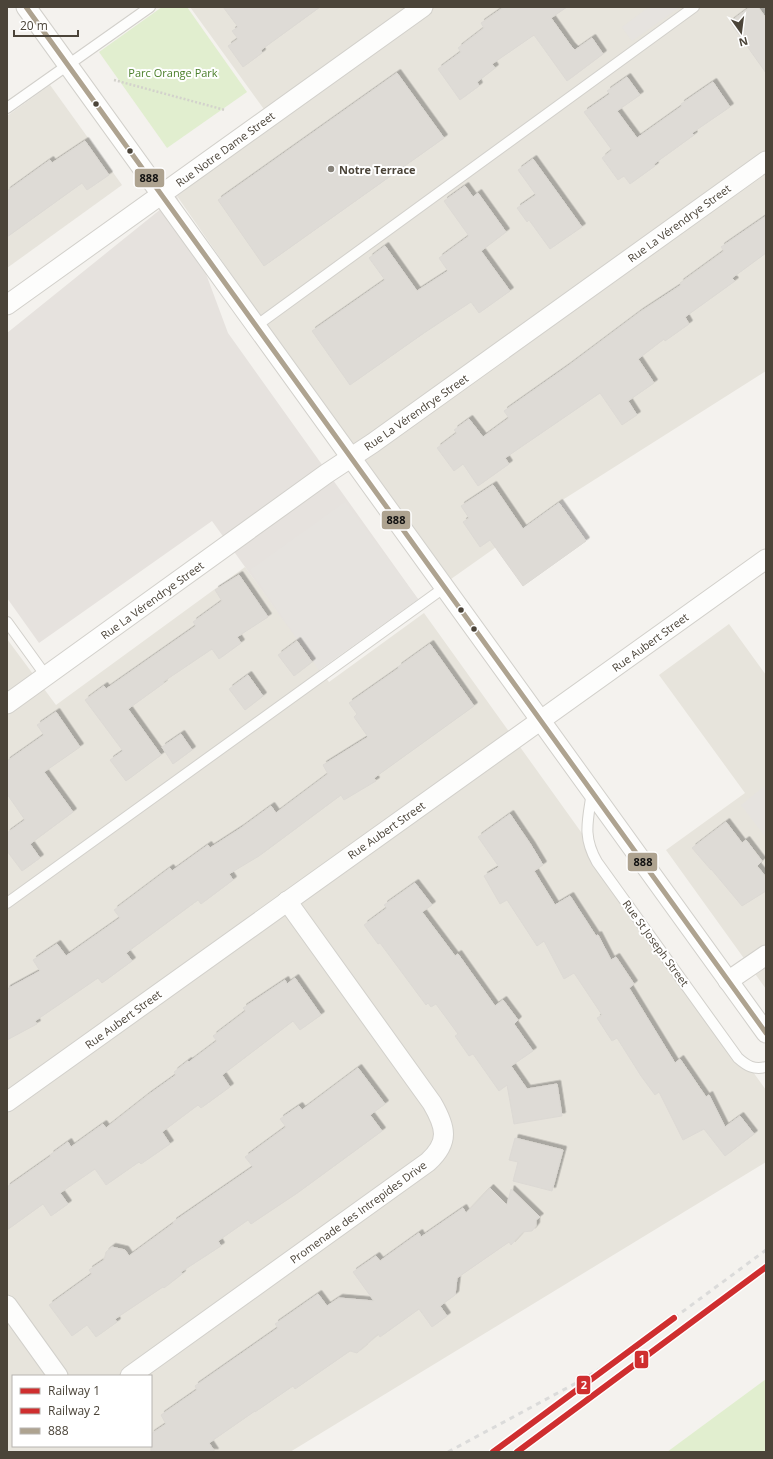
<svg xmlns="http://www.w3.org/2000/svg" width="773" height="1459" viewBox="0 0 773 1459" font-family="'Open Sans',sans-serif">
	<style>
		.residential { fill: #e7e4dc; fill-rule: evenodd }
		.industrial { fill: #e6e2de }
		.green { fill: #e1eecf }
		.parking { fill: #e6e3df }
		.building { fill: #dedbd6; stroke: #dcd9d4; filter: url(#shadow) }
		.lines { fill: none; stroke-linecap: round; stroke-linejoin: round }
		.service-casing { stroke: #d2d0cb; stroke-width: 12 }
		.minor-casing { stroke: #d2d0cb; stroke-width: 21 }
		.path { stroke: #d3d2cc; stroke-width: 2.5; stroke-dasharray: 2 2; stroke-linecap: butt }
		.service { stroke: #fdfdfc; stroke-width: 10 }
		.minor { stroke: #fdfdfc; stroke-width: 19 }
		.rail { stroke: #dbdbda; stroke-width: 3; stroke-dasharray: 5 5; stroke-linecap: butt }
		.bus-1-casing { stroke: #fff; stroke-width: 8 }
		.bus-1 { stroke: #aea390; stroke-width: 5 }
		.rail-1-casing { stroke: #fff; stroke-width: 9 }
		.rail-2-casing { stroke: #fff; stroke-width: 9 }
		.rail-1 { stroke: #cf2e2f; stroke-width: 6 }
		.rail-2 { stroke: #cf2e2f; stroke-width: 6 }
		.bus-dot { fill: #4b4439; stroke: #fff; stroke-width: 1.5 }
		.poi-dot { fill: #868178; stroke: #fff; stroke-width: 1.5 }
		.labels { text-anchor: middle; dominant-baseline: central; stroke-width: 4; stroke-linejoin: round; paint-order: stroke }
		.park-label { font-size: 11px; fill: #4a7f2a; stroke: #fff }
		.street-label { font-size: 11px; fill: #4b4439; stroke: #fff }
		.poi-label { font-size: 11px; font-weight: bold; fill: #4b4439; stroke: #fff; text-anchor: start }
		.line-badge { stroke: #fff; stroke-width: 1.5 }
		.badge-label { font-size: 11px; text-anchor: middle; font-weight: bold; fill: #fff }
		.pale-badge-label { font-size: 11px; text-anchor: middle; font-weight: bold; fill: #111 }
	</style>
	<defs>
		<filter id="shadow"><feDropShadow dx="3.5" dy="-3.5" stdDeviation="0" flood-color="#0004"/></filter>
	</defs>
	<rect width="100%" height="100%" fill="#f4f2ee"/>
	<g class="residential">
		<polygon points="190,7 766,7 766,371 564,499 451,579 268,327 177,196 274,123"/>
		<polygon points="50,85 122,185 7,268 7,116"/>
		<path d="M245,567l84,115 95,-69 342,477v72l-476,290h-283v-813l49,66zM13,1376h138v70h-138z"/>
		<polygon points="729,624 766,675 766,989 666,850 745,793 659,675"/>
	</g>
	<polygon class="industrial" points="177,196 228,333 418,599 319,670 212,521 39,643 7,598 7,333"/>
	<g class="green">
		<polygon points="162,7 187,7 247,92 167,148 99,52"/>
		<polygon points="766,1379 766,1452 667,1452"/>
	</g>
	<g class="parking">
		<polygon points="649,7 680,7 632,41 622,27"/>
		<polygon points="345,502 418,599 319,670 250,570"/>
		<polygon points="766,785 766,838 741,805"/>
	</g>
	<g class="building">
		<polygon points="223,7 320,7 261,50 262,53 243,67 228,46 238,39 232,31 238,27"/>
		<polygon points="504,7 567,7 551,18 571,46 575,50 592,38 603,54 567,81 534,35 492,64 495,68 477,82 479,86 460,100 438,69 461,52 458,48 484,28 481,23"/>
		<polygon points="750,7 758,7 766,18 766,73 730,22"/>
		<polygon points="397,73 444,138 264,266 218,200"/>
		<polygon points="627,77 640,95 617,111 637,138 682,106 681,104 713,82 730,107 692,133 694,135 654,164 655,166 630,184 624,176 618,180 602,158 612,150 584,112 610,94 607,91"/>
		<polygon points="85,141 109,175 87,190 82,183 7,237 7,191 50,160 52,163"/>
		<polygon points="533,159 582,227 550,249 529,220 527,222 517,208 536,195 518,170"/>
		<polygon points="465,186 473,197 478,193 506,232 481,251 510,291 479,313 471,302 424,333 350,385 312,331 385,280 369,258 385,246 417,291 448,271 439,258 469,236 444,201"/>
		<polygon points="766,216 766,253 732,278 735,281 685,317 689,324 665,341 664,339 638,359 654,383 628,401 637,415 622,425 600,393 505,458 509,464 478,486 463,464 454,471 437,448 457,433 454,430 469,419 483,437 509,418 504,411 568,366 640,312 681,285 680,283 724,251 721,247"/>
		<polygon points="493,485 523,529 559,503 586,541 523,586 490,540 480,547 463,522 469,518 461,506"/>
		<polygon points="239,575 268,617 237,637 241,643 219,659 212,649 163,682 164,683 128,709 161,755 126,781 110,760 123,751 85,700 104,686 106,689 196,626 193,622 222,601 215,590"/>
		<polygon points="297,641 312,662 294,676 278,655"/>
		<polygon points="430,644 474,706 374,778 376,781 344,800 341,795 259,856 229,874 233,880 201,904 198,900 126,953 132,961 102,983 98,978 35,1021 37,1024 7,1040 7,989 40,971 33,960 57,944 66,956 120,918 114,910 170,868 172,871 208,845 210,848 241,828 271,806 276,813 328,774 323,765 368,737 354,717 357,714 349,703 399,668 398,667"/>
		<polygon points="248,675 263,696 245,710 229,689"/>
		<polygon points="56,712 80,747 44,772 73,812 30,844 40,858 22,871 7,851 7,833 25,820 7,794 7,761 44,735 37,725"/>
		<polygon points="181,734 192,750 173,764 162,747"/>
		<polygon points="510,814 531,845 543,865 534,871 555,905 570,896 596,936 598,935 611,960 616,957 634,984 629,988 675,1063 680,1059 706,1097 709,1095 725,1127 740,1116 754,1134 725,1156 704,1129 683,1140 659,1092 655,1095 641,1076 617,1038 612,1041 597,1018 602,1015 574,973 564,979 544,941 537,946 507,900 500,904 484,876 499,867 478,837"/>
		<polygon points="726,822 742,843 746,840 762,861 757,866 766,877 766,891 742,906 711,869 711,870 692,848"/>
		<polygon points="415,883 432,905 422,912 455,956 458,954 495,1006 503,1000 518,1020 514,1024 533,1051 511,1066 527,1089 557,1084 562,1116 514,1124 507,1085 499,1091 473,1054 469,1056 455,1036 458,1034 436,1004 431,1007 428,1003 426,1005 380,943 378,944 364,925 387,908 384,905"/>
		<polygon points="295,978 321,1015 300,1030 293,1021 222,1075 230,1087 201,1108 198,1105 162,1132 170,1144 141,1164 139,1162 106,1185 95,1169 60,1193 68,1204 51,1216 43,1204 7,1230 7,1187 51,1156 50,1155 68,1142 71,1147 103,1124 106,1128 148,1095 176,1075 174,1072 188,1061 189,1062 217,1041 213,1036 246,1011 243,1008 285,980 287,984"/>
		<polygon points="358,1068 385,1104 370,1115 382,1131 296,1194 251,1224 248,1220 218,1241 221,1246 181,1272 182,1274 164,1288 163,1287 115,1319 117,1322 96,1337 87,1325 72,1336 49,1305 92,1274 89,1270 104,1260 106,1252 112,1247 125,1250 129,1256 174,1223 173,1222 253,1167 245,1157 286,1127 280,1119 299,1106 302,1110"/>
		<polygon points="515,1138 563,1150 552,1191 513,1181 518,1162 509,1160"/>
		<polygon points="490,1188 507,1205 511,1189 540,1217 536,1220 536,1226 532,1231 523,1232 511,1245 509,1242 457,1278 455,1295 440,1306 447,1316 432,1327 419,1309 380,1337 378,1334 357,1353 350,1351 295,1389 293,1386 255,1412 255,1411 209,1443 215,1452 151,1452 151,1434 166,1424 161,1415 197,1390 195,1386 278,1328 275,1324 318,1294 327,1306 339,1298 374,1301 353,1272 376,1256 380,1261 419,1233 421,1237 463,1208 466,1213"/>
	</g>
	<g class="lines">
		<defs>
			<g id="service">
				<polyline points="7,108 150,7"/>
				<polyline points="256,326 694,7"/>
				<polyline points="7,622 46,676"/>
				<path d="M592,792c-4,28 -10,44 5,70l141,196c9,8 16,12 28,9"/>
				<polyline points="7,903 445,587"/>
			</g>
			<g id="minor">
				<polyline points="26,7 766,1033"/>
				<polyline points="7,305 423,7"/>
				<polyline points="7,704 326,474 373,443 766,161"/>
				<polyline points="728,981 766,955"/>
				<polyline points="7,1102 766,559"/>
				<polyline points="7,1305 58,1376"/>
				<path d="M130,1376l298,-214c22,-20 18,-35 4,-59l-145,-202"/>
			</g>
		</defs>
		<use href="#service" class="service-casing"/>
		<use href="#minor" class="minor-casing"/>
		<polyline class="path" points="114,80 225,110"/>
		<use href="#service" class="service"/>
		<use href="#minor" class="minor"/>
		<g class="rail">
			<polyline points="674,1318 766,1250"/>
			<polyline points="448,1452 580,1381 630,1351"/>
		</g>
		<defs>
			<polyline id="bus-1" points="26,7 766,1033"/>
		</defs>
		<use href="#bus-1" class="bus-1-casing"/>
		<use href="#bus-1" class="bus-1"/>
		<defs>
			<polyline id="rail-1" points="517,1452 766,1267"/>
			<polyline id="rail-2" points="493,1452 674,1318"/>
		</defs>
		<use href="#rail-1" class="rail-1-casing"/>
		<use href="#rail-2" class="rail-2-casing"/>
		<use href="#rail-1" class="rail-1"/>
		<use href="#rail-2" class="rail-2"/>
	</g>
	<g class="bus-dot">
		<circle cx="96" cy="104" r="3.5"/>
		<circle cx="130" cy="151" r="3.5"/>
		<circle cx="461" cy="610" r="3.5"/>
		<circle cx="474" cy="629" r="3.5"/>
	</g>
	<circle class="poi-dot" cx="331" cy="169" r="4"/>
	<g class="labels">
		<g class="park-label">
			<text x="173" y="72">Parc Orange Park</text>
		</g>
		<g class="street-label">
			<text transform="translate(225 149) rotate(-36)">Rue Notre Dame Street</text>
			<text transform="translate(679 223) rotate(-36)">Rue La Vérendrye Street</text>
			<text transform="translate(416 412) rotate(-35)">Rue La Vérendrye Street</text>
			<text transform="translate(152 600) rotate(-36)">Rue La Vérendrye Street</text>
			<text transform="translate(650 642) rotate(-36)">Rue Aubert Street</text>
			<text transform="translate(386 830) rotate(-35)">Rue Aubert Street</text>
			<text transform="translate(656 943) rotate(54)">Rue St Joseph Street</text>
			<text transform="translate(123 1019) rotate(-36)">Rue Aubert Street</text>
			<text transform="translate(358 1212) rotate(-36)">Promenade des Intrepides Drive</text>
		</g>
		<g class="poi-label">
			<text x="339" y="169">Notre Terrace</text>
		</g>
	</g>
	<g class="line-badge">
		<rect x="134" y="168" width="31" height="20" rx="4" fill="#aea390"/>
		<rect x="381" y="510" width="30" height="20" rx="4" fill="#aea390"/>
		<rect x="627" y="852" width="31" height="20" rx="4" fill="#aea390"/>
		<rect x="634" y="1350" width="15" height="19" rx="4" fill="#cf2e2f"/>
		<rect x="576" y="1375" width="15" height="20" rx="4" fill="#cf2e2f"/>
	</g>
	<g class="badge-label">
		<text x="642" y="1363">1</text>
		<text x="584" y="1389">2</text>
	</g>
	<g class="pale-badge-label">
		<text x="149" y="182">888</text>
		<text x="396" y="524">888</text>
		<text x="643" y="866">888</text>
	</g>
	<rect width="773" height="1459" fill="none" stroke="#4b4439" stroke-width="16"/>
	<rect x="12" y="1375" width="140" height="72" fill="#ffffff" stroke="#b7b4b0"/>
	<rect x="20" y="1388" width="20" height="6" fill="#cf2e2f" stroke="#b7b4b0"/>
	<text x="48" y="1395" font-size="12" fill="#4b4439">Railway 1</text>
	<rect x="20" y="1408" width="20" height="6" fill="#cf2e2f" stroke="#b7b4b0"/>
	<text x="48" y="1415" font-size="12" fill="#4b4439">Railway 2</text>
	<rect x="20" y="1428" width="20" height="6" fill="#aea390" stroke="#b7b4b0"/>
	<text x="48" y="1435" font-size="12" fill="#4b4439">888</text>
	<g transform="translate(741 32) rotate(166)" stroke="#ffffff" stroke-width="3" paint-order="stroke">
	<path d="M0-3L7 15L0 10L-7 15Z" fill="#4b4439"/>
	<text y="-6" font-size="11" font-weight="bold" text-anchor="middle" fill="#4b4439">N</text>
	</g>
	<path d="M14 30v6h64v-6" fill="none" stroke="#4b4439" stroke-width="2"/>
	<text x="20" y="30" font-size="12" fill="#4b4439" stroke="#ffffff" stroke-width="3" paint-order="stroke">20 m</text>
</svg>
